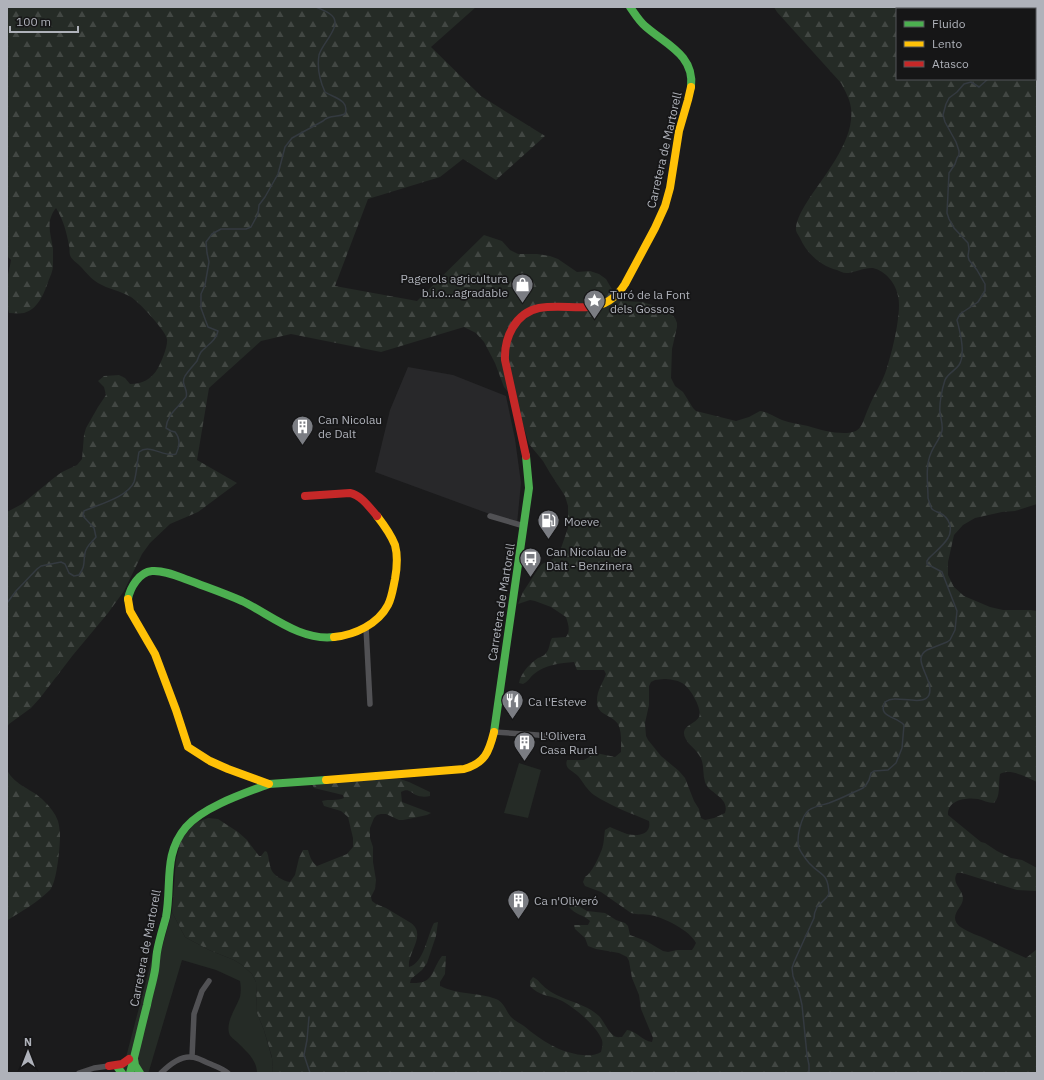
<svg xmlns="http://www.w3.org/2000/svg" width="1044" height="1080" viewBox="0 0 1044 1080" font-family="'IBM Plex Sans',sans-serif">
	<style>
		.built { fill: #28282a }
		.grass { fill: #252b26 }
		.forest { fill: url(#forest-firs); fill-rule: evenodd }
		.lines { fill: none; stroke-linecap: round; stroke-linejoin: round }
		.stream { stroke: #343a40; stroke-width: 1.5 }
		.street { stroke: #515154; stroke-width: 5.5 }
		.fast { stroke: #4caf50; stroke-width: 8 }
		.slow { stroke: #ffc107; stroke-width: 8 }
		.jam { stroke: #c62828; stroke-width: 8 }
		.labels { text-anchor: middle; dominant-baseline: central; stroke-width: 3.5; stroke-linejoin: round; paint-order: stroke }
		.street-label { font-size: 12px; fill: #afb2ba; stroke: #161617 }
		.poi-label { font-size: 12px; fill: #afb2ba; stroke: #161617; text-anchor: start }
	</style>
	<defs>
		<pattern id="forest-firs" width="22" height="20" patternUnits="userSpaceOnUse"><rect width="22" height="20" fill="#252b26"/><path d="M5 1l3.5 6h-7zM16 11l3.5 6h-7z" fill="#424743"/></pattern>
	</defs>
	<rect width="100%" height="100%" fill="#1b1b1c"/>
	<polygon class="built" points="408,367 453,375 506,396 515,439 521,483 517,524 375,472 390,410"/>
	<g class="grass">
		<polygon points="519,763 541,770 528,818 504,813"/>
		<path d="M172,912l13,25 24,13 25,10 8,5 10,9 4,8 1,31 7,17 8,28 1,15h-16c0,-13 -11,-22 -20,-31 -3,-3 -7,-5 -8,-9 -3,-12 7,-25 11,-36 1,-5 1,-10 0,-16l-24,-11 -34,-10 -33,111 -1,2h-29l6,-12 28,-107 7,1z"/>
	</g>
	<g class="forest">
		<path d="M7,7h469l-45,40 50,49 64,40 -49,44 -33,-21 -23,18 -72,22 -33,87 82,15 67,-66 18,6 8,9 8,4h19l13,2 8,3 19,13 13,-1 9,3 7,5 7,12 10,10 19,1 14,4 16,9 3,3 2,5v4l-5,22 -1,29 4,8 8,6 10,16 3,3 40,10 13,-4 11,-6c8,1 14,6 22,9 8,3 18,4 26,6 13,4 23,7 36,7 16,0 17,-6 22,-19 2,-5 4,-10 6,-14 6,-12 13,-23 16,-36 5,-15 14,-54 10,-68 -2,-12 -12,-25 -25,-28 -8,-1 -19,5 -27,5 -3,0 -6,-2 -9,-3 -16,-4 -30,-16 -37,-32 -1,-2 -4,-6 -4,-8 -1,-8 7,-22 11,-28 17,-27 48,-61 44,-94 -1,-9 -6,-17 -10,-25l-55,-61 -9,-10 -3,-5h263v497l-22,7 -13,1 -27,6 -12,7 -9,10 -6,27v13l6,12 10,9 26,11 13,3h27l7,1v171c-11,-5 -26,-14 -37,-8 -2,10 1,22 -6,29 -6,0 -11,-3 -16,-4 -12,-2 -31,1 -30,16l33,27 4,1 12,8 14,7 11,2 15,8v26l-1,-3 -19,-1 -55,-17h-5c-6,10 5,15 6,25 0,8 -8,12 -8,20 0,3 2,6 4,8 7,5 17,9 25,12 14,7 28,14 42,20l11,-9v124h-764l-1,-16 -8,-27 -7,-17 -1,-31 -4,-8 -10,-9 -8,-5 -25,-10 -24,-13 -13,-25 4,-52 5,-20 14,-17 13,-5 10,1 20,13 9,8 12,16h2l4,-5 2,1c2,5 2,12 4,17 2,6 12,12 19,13l5,-7 4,-17 4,-8h5c2,7 3,11 9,16l30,-12 6,-7v-9l-5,-21 -7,-6 -17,-5 -2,-5c7,-2 15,0 22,-3l-1,-3 -29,-7 -2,-4 60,-4 28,-1 9,3 21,10v4c-4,1 -10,1 -14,-1 -6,-3 -8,-7 -15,-3l1,10 29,11 -4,2 -14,3 -10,2h-4l-13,-6h-5l-4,1 -3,3 -4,10v10l3,9v15l3,18 -1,9 -4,8 1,4 4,3 10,4 25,15c16,12 -4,30 -2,44 15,-4 18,-31 25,-44l4,-1 -2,14 -9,27 -5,7 -11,9 -1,4c25,1 20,-11 32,-27h4l-1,18 -5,8v4c17,9 38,6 56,13 8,3 10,12 15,18 4,4 9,6 13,9 8,7 18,14 27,19 12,7 38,15 50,7 1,-4 2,-8 1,-12 -5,-14 -29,-34 -42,-40 -11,-5 -21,-4 -30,-14v-5l3,-4c6,3 8,8 14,12 15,12 37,13 52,27 5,5 8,14 14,19 3,3 6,2 9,2l5,-7c10,1 15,11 25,12l1,-4 -12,-29 -2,-14 -7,-17 -3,-17 -2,-4 -8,-4 -23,-4 -8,-3 -3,-8 -10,-9 -1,-4h14l2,-4c-6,-6 -16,-7 -21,-14l1,-4 5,1 12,7 18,2 11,7 9,3 3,3 2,9 16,6 17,10 5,1 9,-2h15l2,-3 2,-4c-5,-12 -33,-26 -46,-28 -6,-1 -13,0 -19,-2l-30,-21 -16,-6 -2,-4 2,-5c7,-4 14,-20 17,-28 2,-5 2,-13 3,-19l5,-3c5,2 11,5 17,7 11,3 25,0 22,-13 -19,-8 -38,-15 -55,-26 -7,-5 -11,-13 -16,-19 -6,-6 -14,-7 -11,-16h17l12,-7 19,4 6,-5c0,-9 1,-20 -3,-28 -6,-10 -22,-8 -21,-24 0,-10 6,-17 9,-26l-2,-4h-27l-3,-8c-13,1 -30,3 -40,12 -4,3 -6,8 -11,10l-4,-1c2,-10 10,-19 19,-25 3,-1 6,-2 8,-5 4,-4 3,-10 6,-15l14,-1c5,-6 2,-13 0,-20l-15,-10 -16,-6 -5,-1 -12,4 5,-12 15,-23 4,-5 11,-5 7,-8 8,-23v-22l-3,-10 -15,-23 -7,-12 -14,-17 -11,-36 -9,-15 -5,-6 -9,-24 -11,-21 -8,-9 -12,-6 -83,25 -90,-18 -30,7 -52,47 -12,72 40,23 -39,29 -28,12 -20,19 -8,11 -18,37 -16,22 -35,42 -33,43 -9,10 -22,16 -2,3v-215l15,-8 33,-27 7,-5 15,-7 5,-6 2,-24 2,-7 12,-21 8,-12 -2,-8 -6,-6 6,-5 15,-1 6,3 5,6c12,0 21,-4 28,-16 3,-6 10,-21 9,-29 -1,-8 -28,-37 -36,-42 -10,-6 -23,-8 -33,-14 -7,-4 -12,-11 -18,-17 -3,-3 -9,-7 -10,-11 -1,-3 0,-7 -1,-9 -2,-13 -6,-27 -13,-38 -11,14 -5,26 -3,41 0,5 0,11 0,16 0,6 -3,12 -5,17 -4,12 -10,27 -24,31 -5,1 -10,0 -15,0 -3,-9 -3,-24 -2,-33 1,-7 3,-13 4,-20l-4,-4zM897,9h138v70h-138zM664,679c5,0 13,1 18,4 7,3 21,26 17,34 -3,6 -14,8 -15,15 -1,9 11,16 15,23 6,8 3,17 6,27 4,12 25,15 20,31l-11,5 -9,2 -4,-2 -2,-9 -5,-8 -9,-23 -6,-7 -18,-15 -13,-16 -2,-4 -1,-13 4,-18v-19l2,-4 4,-2z"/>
		<path d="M7,770c8,16 26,19 37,31 6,6 11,12 14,20 1,4 2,10 2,15 0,11 -3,46 -10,54 -12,12 -28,21 -42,30z"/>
	</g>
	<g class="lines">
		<g class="stream">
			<polyline points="985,7 985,9"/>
			<path d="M7,603l9,-12 21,-22 4,-3 20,-4 4,2 4,9 5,3 5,-1c7,-10 4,-12 6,-22 1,-7 7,-11 11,-16l-2,-9 -11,-12 1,-5c13,-6 44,-14 50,-29 3,-10 3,-20 5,-30 11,-9 25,6 37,2 4,-8 4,-16 -1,-22l-4,-1 -5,-3c1,-12 9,-18 16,-26 1,-2 3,-3 4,-5 3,-8 -6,-12 -1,-21 4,-6 8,-10 12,-15 1,-3 2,-6 4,-9 6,-7 15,-11 17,-21l-10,-4 -7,-19v-14l4,-9 4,-23 -2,-9 -1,-11 6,-8 9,-5h25l5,-2 7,-13 1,-9 6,-8 13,-23 7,-27 7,-9 31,-17c7,-7 13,-3 22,-7 5,-14 -11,-16 -20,-22 -5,-11 -8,-25 -6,-37 3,-12 26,-31 11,-41 -4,-3 -10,-5 -14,-7"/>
			<polyline points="309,1017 307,1040 304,1055 310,1073"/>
			<path d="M809,1073v-8l-2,-10 -5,-50 -3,-13 -6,-16 -1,-8 2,-6 20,-44c0,-4 1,-7 3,-11 4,-5 9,-7 12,-13 -1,-22 -8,-18 -20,-31 -4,-5 -8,-10 -10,-15 -3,-10 2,-32 10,-38 6,-4 14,-5 20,-7 11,-4 23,-10 34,-15l3,-3 3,-5 2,-7 3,-2 14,-1 8,-7 6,-15 2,-23c-8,-9 -27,-8 -19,-23 3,-2 6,-3 9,-3 9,-1 31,6 35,-4 6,-15 -19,-36 -2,-45l20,-8 3,-2 5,-10 2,-19 -15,-39 -15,-8v-3l2,-3c6,-6 14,-12 19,-20 5,-9 2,-20 -8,-25 -3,-1 -6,-2 -8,-4 -2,-3 -3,-8 -4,-11 0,-14 -3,-32 3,-45 3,-8 9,-14 11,-22 1,-6 -1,-12 -2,-18 -1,-9 2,-24 5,-33 3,-7 10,-9 14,-15 7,-11 1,-33 -2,-45l3,-6 18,-12 7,-11v-7l-8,-14 -8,-10 -1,-4 1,-7 -1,-6 -14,-15 -5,-9 -2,-6 2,-40 6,-9 2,-6 2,-3v-4l-3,-9 -11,-20 -2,-7 3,-11 3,-6 8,-6 7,-8 7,-2 8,5 9,-8"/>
		</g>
		<g class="street">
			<polyline points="490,516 524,526"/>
			<polyline points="366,627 370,704"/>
			<polyline points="494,732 538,735 557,738"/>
			<polyline points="192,1057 194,1014 202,991 209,981"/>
			<polyline points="79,1073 94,1068 109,1066"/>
			<path d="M161,1073c7,-7 19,-17 30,-16 6,0 12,4 17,6 7,3 14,5 20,10"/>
		</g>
		<g class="fast">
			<path d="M630,7c5,7 9,14 15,19 20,18 50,29 46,61"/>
			<path d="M128,599c2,-11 11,-27 24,-28 12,-1 25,5 36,9 18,7 36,13 54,21 29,14 58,40 92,36"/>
			<polyline points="494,732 529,488 526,456"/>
			<polyline points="134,1059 135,1065 140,1073"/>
			<polyline points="118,1068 122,1073"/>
			<path d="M130,1073c6,-22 11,-45 17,-68 2,-11 6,-23 8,-35 1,-6 1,-12 2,-18 2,-12 6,-24 9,-35 6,-33 -3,-63 20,-90 17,-20 59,-34 83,-43l57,-4"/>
		</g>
		<g class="slow">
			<path d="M589,307c16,-1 28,-10 36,-23l30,-56 10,-22 5,-18 9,-57 9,-31 3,-13"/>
			<polyline points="128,599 130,611 155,654 176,710 188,747 210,761 228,769 269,784"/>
			<path d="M334,637c21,-2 44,-13 54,-32 4,-8 5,-17 7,-26 2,-11 3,-23 0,-34 -4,-10 -11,-20 -18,-29"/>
			<path d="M326,780l138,-11c21,-6 25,-17 30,-37"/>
		</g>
		<g class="jam">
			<path d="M526,456l-21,-96c-1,-22 10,-47 34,-52 16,-3 33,0 50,-1"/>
			<path d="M305,496l45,-3c11,2 20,15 27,23"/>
			<polyline points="109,1066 122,1064 129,1059"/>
		</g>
	</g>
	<defs>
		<symbol id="shop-pin" viewBox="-11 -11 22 30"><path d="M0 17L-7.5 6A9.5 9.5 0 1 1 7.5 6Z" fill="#7b7d83" stroke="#161617"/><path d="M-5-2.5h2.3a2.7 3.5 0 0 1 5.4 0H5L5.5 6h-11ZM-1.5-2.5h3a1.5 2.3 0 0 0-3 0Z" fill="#fff"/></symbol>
		<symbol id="sight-pin" viewBox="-11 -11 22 30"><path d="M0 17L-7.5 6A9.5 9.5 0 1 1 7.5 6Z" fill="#7b7d83" stroke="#161617"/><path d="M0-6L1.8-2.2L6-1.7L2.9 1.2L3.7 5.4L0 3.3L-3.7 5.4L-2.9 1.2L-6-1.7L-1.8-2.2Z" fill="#fff"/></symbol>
		<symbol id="building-pin" viewBox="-11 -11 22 30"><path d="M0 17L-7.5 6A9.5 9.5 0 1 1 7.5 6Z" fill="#7b7d83" stroke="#161617"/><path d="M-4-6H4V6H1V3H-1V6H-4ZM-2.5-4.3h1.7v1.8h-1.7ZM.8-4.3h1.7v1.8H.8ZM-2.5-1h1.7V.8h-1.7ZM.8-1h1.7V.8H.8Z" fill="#fff"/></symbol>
		<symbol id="fuel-pin" viewBox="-11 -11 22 30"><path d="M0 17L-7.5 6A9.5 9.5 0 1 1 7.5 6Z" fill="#7b7d83" stroke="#161617"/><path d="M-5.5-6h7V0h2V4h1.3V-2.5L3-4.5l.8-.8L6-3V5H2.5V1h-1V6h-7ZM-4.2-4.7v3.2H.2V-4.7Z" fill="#fff"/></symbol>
		<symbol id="bus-pin" viewBox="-11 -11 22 30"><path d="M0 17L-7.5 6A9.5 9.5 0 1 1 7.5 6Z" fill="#7b7d83" stroke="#161617"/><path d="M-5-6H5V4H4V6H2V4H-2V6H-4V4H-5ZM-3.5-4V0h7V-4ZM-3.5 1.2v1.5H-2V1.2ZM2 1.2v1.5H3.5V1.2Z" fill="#fff"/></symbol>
		<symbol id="restaurant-pin" viewBox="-11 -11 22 30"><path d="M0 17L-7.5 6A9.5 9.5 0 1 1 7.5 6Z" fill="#7b7d83" stroke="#161617"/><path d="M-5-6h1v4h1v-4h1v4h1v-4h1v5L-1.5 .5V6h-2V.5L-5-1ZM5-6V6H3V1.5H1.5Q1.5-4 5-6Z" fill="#fff"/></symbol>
	</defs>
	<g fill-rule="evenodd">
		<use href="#shop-pin" x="510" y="272" width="25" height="34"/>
		<use href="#sight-pin" x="582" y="288" width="25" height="34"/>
		<use href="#building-pin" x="290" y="414" width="25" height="34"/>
		<use href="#fuel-pin" x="536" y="508" width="25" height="34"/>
		<use href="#bus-pin" x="518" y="546" width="25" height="34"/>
		<use href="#restaurant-pin" x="500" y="688" width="25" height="34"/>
		<use href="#building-pin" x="512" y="730" width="25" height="34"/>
		<use href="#building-pin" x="506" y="888" width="25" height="34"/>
	</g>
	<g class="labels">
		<g class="street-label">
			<text transform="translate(664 150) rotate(-77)">Carretera de Martorell</text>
			<text transform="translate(501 602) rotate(-81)">Carretera de Martorell</text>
			<text transform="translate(145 948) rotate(-79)">Carretera de Martorell</text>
		</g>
		<g class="poi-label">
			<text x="508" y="278" text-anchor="end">Pagerols agricultura<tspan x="508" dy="14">b.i.o...agradable</tspan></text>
			<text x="610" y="294">Turó de la Font<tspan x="610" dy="14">dels Gossos</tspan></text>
			<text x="318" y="419">Can Nicolau<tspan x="318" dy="14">de Dalt</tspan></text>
			<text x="564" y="521">Moeve</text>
			<text x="546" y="551">Can Nicolau de<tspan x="546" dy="14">Dalt - Benzinera</tspan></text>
			<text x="528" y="701">Ca l'Esteve</text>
			<text x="540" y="735">L'Olivera<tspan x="540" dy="14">Casa Rural</tspan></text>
			<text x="534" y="900">Ca n'Oliveró</text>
		</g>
	</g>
	<rect width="1044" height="1080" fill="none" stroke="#afb2ba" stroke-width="16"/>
	<rect x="896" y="8" width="140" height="72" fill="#161617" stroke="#535458"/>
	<rect x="904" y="21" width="20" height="6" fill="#4caf50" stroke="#535458"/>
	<text x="932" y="28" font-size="12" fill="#afb2ba">Fluido</text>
	<rect x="904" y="41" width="20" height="6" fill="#ffc107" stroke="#535458"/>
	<text x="932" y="48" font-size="12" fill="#afb2ba">Lento</text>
	<rect x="904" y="61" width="20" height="6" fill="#c62828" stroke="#535458"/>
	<text x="932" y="68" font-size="12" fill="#afb2ba">Atasco</text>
	<g transform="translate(28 1052)" stroke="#161617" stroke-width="3" paint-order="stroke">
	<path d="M0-3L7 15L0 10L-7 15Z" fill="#afb2ba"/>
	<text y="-6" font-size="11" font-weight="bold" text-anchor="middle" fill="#afb2ba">N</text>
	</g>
	<path d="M10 26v6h68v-6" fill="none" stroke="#afb2ba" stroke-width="2"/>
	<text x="16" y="26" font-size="12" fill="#afb2ba" stroke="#161617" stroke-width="3" paint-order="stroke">100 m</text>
</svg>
